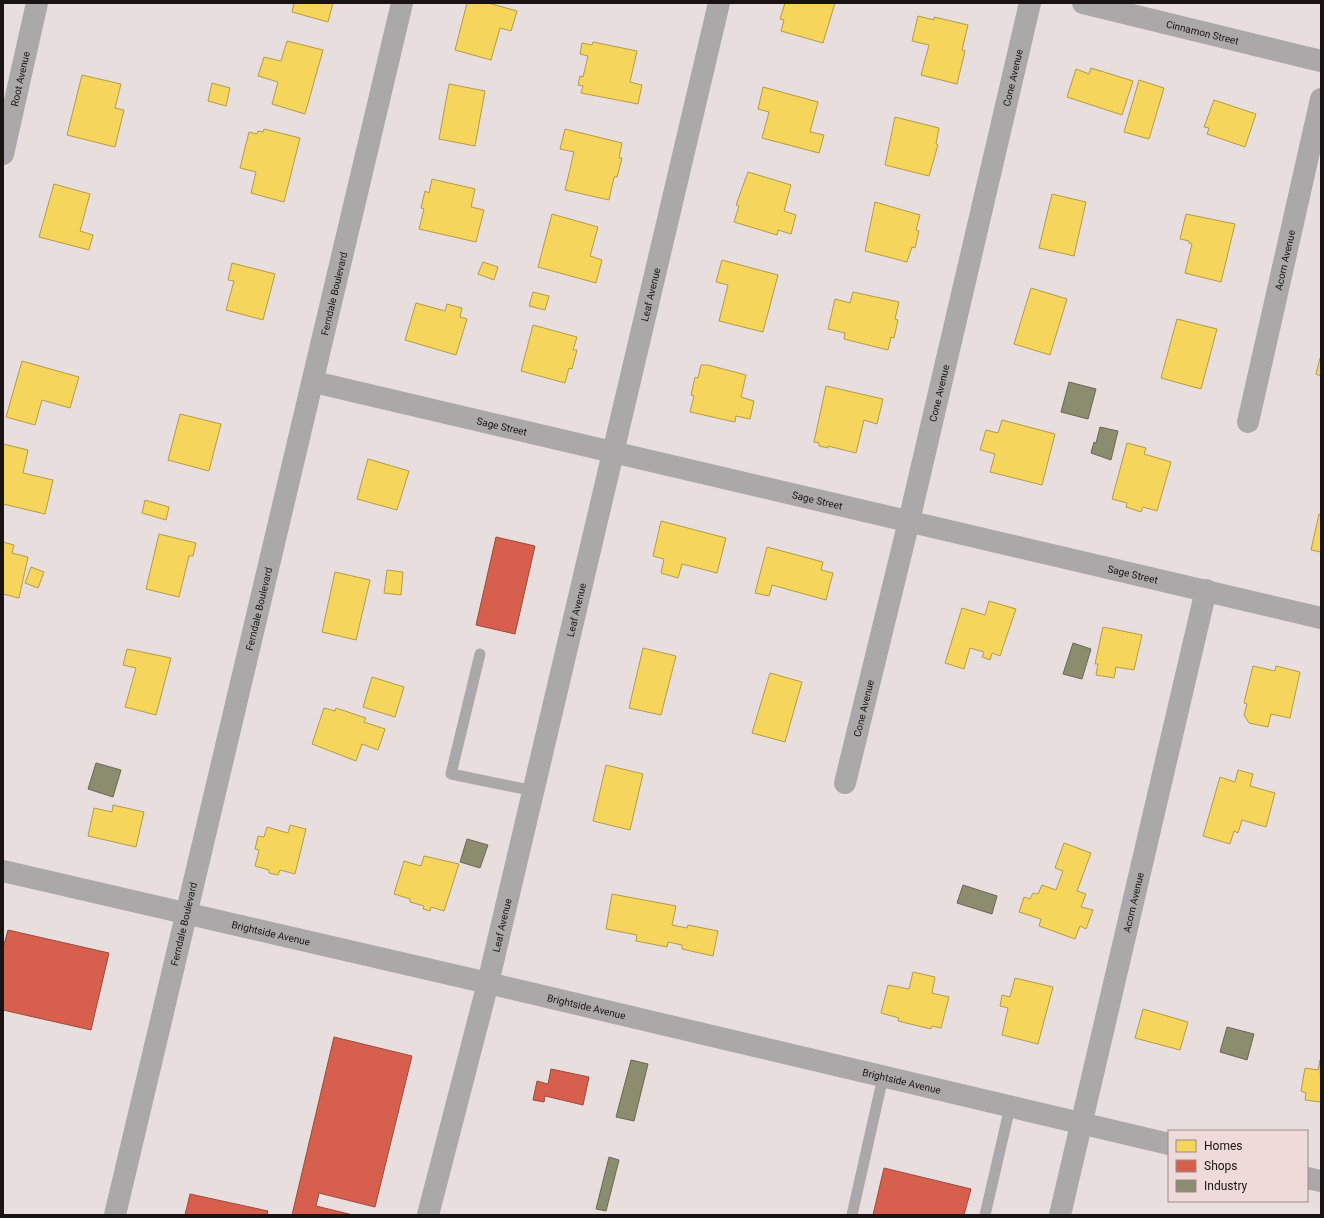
<svg xmlns="http://www.w3.org/2000/svg" width="1324" height="1218" viewBox="0 0 1324 1218" font-family="Roboto,sans-serif">
	<style>
		.homes { fill: #f6d55c; stroke: #b49b46 }
		.shops { fill: #d6604d; stroke: #9e493c }
		.industry { fill: #8c8c6e; stroke: #6a6853 }
		.lines { fill: none; stroke-linecap: round; stroke-linejoin: round }
		.service { stroke: #aaa8a9; stroke-width: 11 }
		.minor { stroke: #aaa8a9; stroke-width: 22 }
		.labels { text-anchor: middle; dominant-baseline: central; stroke-width: 4; stroke-linejoin: round; paint-order: stroke }
		.street-label { font-size: 10px; fill: #1a1313; stroke: #eedad9 }
	</style>
	<rect width="100%" height="100%" fill="#e9dede"/>
	<g class="homes">
		<polygon points="294,3 333,3 328,22 292,12"/>
		<polygon points="467,3 488,3 517,11 511,31 500,28 491,60 455,50"/>
		<polygon points="785,3 835,3 823,43 781,31 784,20 780,19"/>
		<polygon points="918,16 934,20 934,17 968,25 962,50 965,51 957,84 921,75 929,45 912,41"/>
		<polygon points="287,41 323,50 305,114 272,104 278,82 258,76 264,57 281,61"/>
		<polygon points="593,42 637,51 630,82 642,85 638,104 581,93 583,86 578,85 580,76 583,77 588,56 580,54 582,43 592,45"/>
		<polygon points="1091,68 1133,81 1122,115 1067,97 1076,69 1089,74"/>
		<polygon points="82,75 121,84 115,108 124,110 115,147 67,135"/>
		<polygon points="1139,80 1164,88 1149,139 1124,132"/>
		<polygon points="212,83 230,88 226,106 208,101"/>
		<polygon points="449,84 485,91 475,146 439,139"/>
		<polygon points="763,87 818,102 810,132 824,135 819,153 762,138 769,112 758,109"/>
		<polygon points="1214,100 1256,114 1245,147 1207,134 1209,128 1204,127"/>
		<polygon points="895,117 939,128 936,144 938,145 929,176 885,165"/>
		<polygon points="264,129 300,138 284,202 251,193 256,172 240,168 249,132 257,134 258,131 263,132"/>
		<polygon points="565,129 622,143 619,158 622,158 617,177 614,177 609,200 565,190 574,152 560,149"/>
		<polygon points="748,172 791,185 784,211 796,215 791,234 778,230 777,235 734,222 739,206 736,205"/>
		<polygon points="432,179 475,189 471,207 484,210 476,242 419,229 424,209 421,208 425,191 429,193"/>
		<polygon points="54,184 90,194 80,231 93,235 89,250 39,237"/>
		<polygon points="1052,194 1086,202 1074,256 1039,248"/>
		<polygon points="875,202 920,215 916,230 919,231 915,248 912,247 907,262 865,251"/>
		<polygon points="552,214 598,227 590,256 602,260 596,283 538,267"/>
		<polygon points="1186,214 1235,224 1221,282 1185,273 1192,244 1189,243 1189,241 1180,239"/>
		<polygon points="722,260 778,275 763,332 719,321 728,285 716,282"/>
		<polygon points="483,262 498,267 494,280 478,274"/>
		<polygon points="232,263 275,274 263,320 226,310 234,281 228,280"/>
		<polygon points="1031,288 1067,299 1050,355 1014,344"/>
		<polygon points="533,292 549,296 545,310 529,306"/>
		<polygon points="853,292 899,302 895,319 898,320 894,338 891,337 888,350 844,339 845,333 828,329 835,299 850,303"/>
		<polygon points="416,303 445,311 447,304 462,308 460,317 467,319 456,355 405,340"/>
		<polygon points="1177,319 1217,329 1201,389 1161,378"/>
		<polygon points="533,325 577,337 573,350 577,350 572,369 569,368 565,383 521,371"/>
		<polygon points="1320,358 1321,358 1321,376 1316,374"/>
		<polygon points="22,361 79,377 70,408 42,400 35,425 6,417"/>
		<polygon points="701,365 708,365 746,375 741,397 754,401 750,419 736,416 735,422 690,412 694,396 691,395 695,377 698,378"/>
		<polygon points="826,386 883,399 877,424 864,420 856,453 828,446 828,448 819,446 819,443 814,442"/>
		<polygon points="180,414 221,424 209,471 168,460"/>
		<polygon points="1002,420 1055,434 1042,485 990,472 995,454 980,450 986,430 998,433"/>
		<polygon points="1127,443 1146,448 1144,454 1171,462 1157,511 1143,507 1141,512 1126,507 1127,503 1112,499"/>
		<polygon points="3,444 28,450 23,473 53,480 45,514 3,504"/>
		<polygon points="368,459 409,471 397,510 357,499"/>
		<polygon points="145,500 169,507 166,520 142,513"/>
		<polygon points="1319,514 1321,515 1321,552 1311,550"/>
		<polygon points="661,521 726,538 717,573 682,564 678,578 661,573 664,559 653,556"/>
		<polygon points="159,534 196,543 193,556 189,556 179,597 146,589"/>
		<polygon points="3,542 14,545 12,553 28,557 19,598 3,594"/>
		<polygon points="767,547 823,562 821,570 833,573 826,600 772,585 769,596 755,593"/>
		<polygon points="31,567 44,572 38,588 25,583"/>
		<polygon points="387,570 403,572 401,595 384,593"/>
		<polygon points="335,572 370,580 356,640 322,632"/>
		<polygon points="989,601 1016,609 1000,656 992,653 990,660 982,657 984,652 970,648 964,669 945,663 962,608 985,615"/>
		<polygon points="1103,627 1142,635 1134,670 1116,667 1114,678 1096,675 1098,664 1095,664"/>
		<polygon points="643,648 676,656 661,715 629,708"/>
		<polygon points="127,649 171,658 156,715 125,707 136,668 123,665"/>
		<polygon points="1253,666 1275,671 1276,666 1300,672 1290,718 1271,714 1268,727 1249,723 1244,715 1247,704 1244,703"/>
		<polygon points="770,673 802,682 785,742 752,733"/>
		<polygon points="372,677 404,687 395,717 363,707"/>
		<polygon points="324,708 335,711 336,708 366,718 364,722 385,729 378,750 362,744 356,761 312,744"/>
		<polygon points="606,765 643,774 630,830 593,821"/>
		<polygon points="1238,770 1253,774 1250,786 1275,793 1266,827 1242,820 1238,833 1234,831 1230,844 1203,836 1220,777 1235,782"/>
		<polygon points="113,805 144,812 136,847 88,836 94,808 112,812"/>
		<polygon points="290,825 306,829 295,874 280,870 278,875 269,873 269,870 255,866 259,850 255,849 258,836 264,837 267,827 288,833"/>
		<polygon points="1064,843 1091,853 1077,891 1086,894 1081,907 1093,910 1086,929 1080,926 1075,939 1039,926 1041,919 1019,912 1024,897 1030,899 1033,893 1038,894 1042,885 1056,890 1063,871 1055,868"/>
		<polygon points="424,856 459,864 444,911 431,907 430,911 423,909 424,906 410,902 410,899 394,894 404,861 421,866"/>
		<polygon points="612,894 676,906 672,925 687,928 688,925 718,931 713,956 682,949 682,945 668,942 667,947 636,941 637,935 606,929"/>
		<polygon points="913,972 935,977 932,993 949,997 941,1028 932,1026 931,1029 898,1021 899,1018 881,1013 888,985 909,989"/>
		<polygon points="1015,978 1053,987 1038,1044 1002,1035 1008,1008 1000,1006 1002,995 1010,997"/>
		<polygon points="1143,1009 1188,1022 1180,1050 1135,1038"/>
		<polygon points="1320,1060 1321,1102 1305,1100 1306,1093 1301,1091 1305,1068 1318,1070"/>
	</g>
	<g class="shops">
		<polygon points="496,537 535,546 515,634 476,625"/>
		<polygon points="8,930 109,953 91,1030 3,1010 3,948"/>
		<polygon points="334,1037 412,1056 375,1207 319,1193 316,1206 353,1215 292,1215"/>
		<polygon points="551,1069 589,1077 583,1105 545,1096 544,1102 533,1100 537,1081 548,1084"/>
		<polygon points="884,1168 971,1189 964,1215 873,1215"/>
		<polygon points="190,1194 268,1211 267,1215 185,1215"/>
	</g>
	<g class="industry">
		<polygon points="1069,382 1096,389 1088,419 1061,412"/>
		<polygon points="1100,427 1118,431 1111,460 1091,453 1094,442 1096,443"/>
		<polygon points="1073,643 1091,649 1082,679 1063,674"/>
		<polygon points="96,763 121,770 113,797 88,789"/>
		<polygon points="467,839 488,845 480,868 460,862"/>
		<polygon points="963,885 997,896 992,914 957,903"/>
		<polygon points="1227,1027 1254,1034 1247,1060 1220,1052"/>
		<polygon points="631,1060 648,1064 634,1121 616,1117"/>
		<polygon points="609,1157 619,1160 606,1211 596,1209"/>
	</g>
	<g class="lines">
		<g class="service">
			<polyline points="480,654 451,774 534,791"/>
			<polyline points="852,1215 883,1077"/>
			<polyline points="985,1215 1010,1107"/>
		</g>
		<g class="minor">
			<path id="s1" d="M1083,3l238,58"/>
			<path id="s2" d="M3,154l34,-151"/>
			<path id="s3" d="M314,382l1007,236"/>
			<path id="s4" d="M1248,422l73,-323"/>
			<path id="s5" d="M845,783l64,-262 121,-518"/>
			<path id="s6" d="M3,871l485,112 681,161"/>
			<polyline points="1307,1178 1321,1181"/>
			<path id="s7" d="M115,1215c94,-404 193,-808 287,-1212"/>
			<path id="s8" d="M428,1215l60,-232 231,-980"/>
			<path id="s9" d="M1060,1215l146,-625"/>
		</g>
	</g>
	<g class="labels">
		<g class="street-label">
			<text stroke="none"><textPath href="#s1" startOffset="123">Cinnamon Street</textPath></text>
			<text stroke="none"><textPath href="#s5" startOffset="725">Cone Avenue</textPath></text>
			<text stroke="none"><textPath href="#s2" startOffset="77">Root Avenue</textPath></text>
			<text stroke="none"><textPath href="#s4" startOffset="166">Acorn Avenue</textPath></text>
			<text stroke="none"><textPath href="#s7" startOffset="947">Ferndale Boulevard</textPath></text>
			<text stroke="none"><textPath href="#s8" startOffset="947">Leaf Avenue</textPath></text>
			<text stroke="none"><textPath href="#s5" startOffset="401">Cone Avenue</textPath></text>
			<text stroke="none"><textPath href="#s3" startOffset="193">Sage Street</textPath></text>
			<text stroke="none"><textPath href="#s3" startOffset="517">Sage Street</textPath></text>
			<text stroke="none"><textPath href="#s3" startOffset="841">Sage Street</textPath></text>
			<text stroke="none"><textPath href="#s7" startOffset="623">Ferndale Boulevard</textPath></text>
			<text stroke="none"><textPath href="#s8" startOffset="623">Leaf Avenue</textPath></text>
			<text stroke="none"><textPath href="#s5" startOffset="77">Cone Avenue</textPath></text>
			<text stroke="none"><textPath href="#s9" startOffset="321">Acorn Avenue</textPath></text>
			<text stroke="none"><textPath href="#s7" startOffset="299">Ferndale Boulevard</textPath></text>
			<text stroke="none"><textPath href="#s8" startOffset="299">Leaf Avenue</textPath></text>
			<text stroke="none"><textPath href="#s6" startOffset="275">Brightside Avenue</textPath></text>
			<text stroke="none"><textPath href="#s6" startOffset="599">Brightside Avenue</textPath></text>
			<text stroke="none"><textPath href="#s6" startOffset="923">Brightside Avenue</textPath></text>
		</g>
	</g>
	<rect width="1324" height="1218" fill="none" stroke="#1a1313" stroke-width="8"/>
	<rect x="1168" y="1130" width="140" height="72" fill="#eedad9" stroke="#998a8a"/>
	<rect x="1176" y="1140" width="20" height="12" fill="#f6d55c" stroke="#998a8a"/>
	<text x="1204" y="1150" font-size="12" fill="#1a1313">Homes</text>
	<rect x="1176" y="1160" width="20" height="12" fill="#d6604d" stroke="#998a8a"/>
	<text x="1204" y="1170" font-size="12" fill="#1a1313">Shops</text>
	<rect x="1176" y="1180" width="20" height="12" fill="#8c8c6e" stroke="#998a8a"/>
	<text x="1204" y="1190" font-size="12" fill="#1a1313">Industry</text>
</svg>
